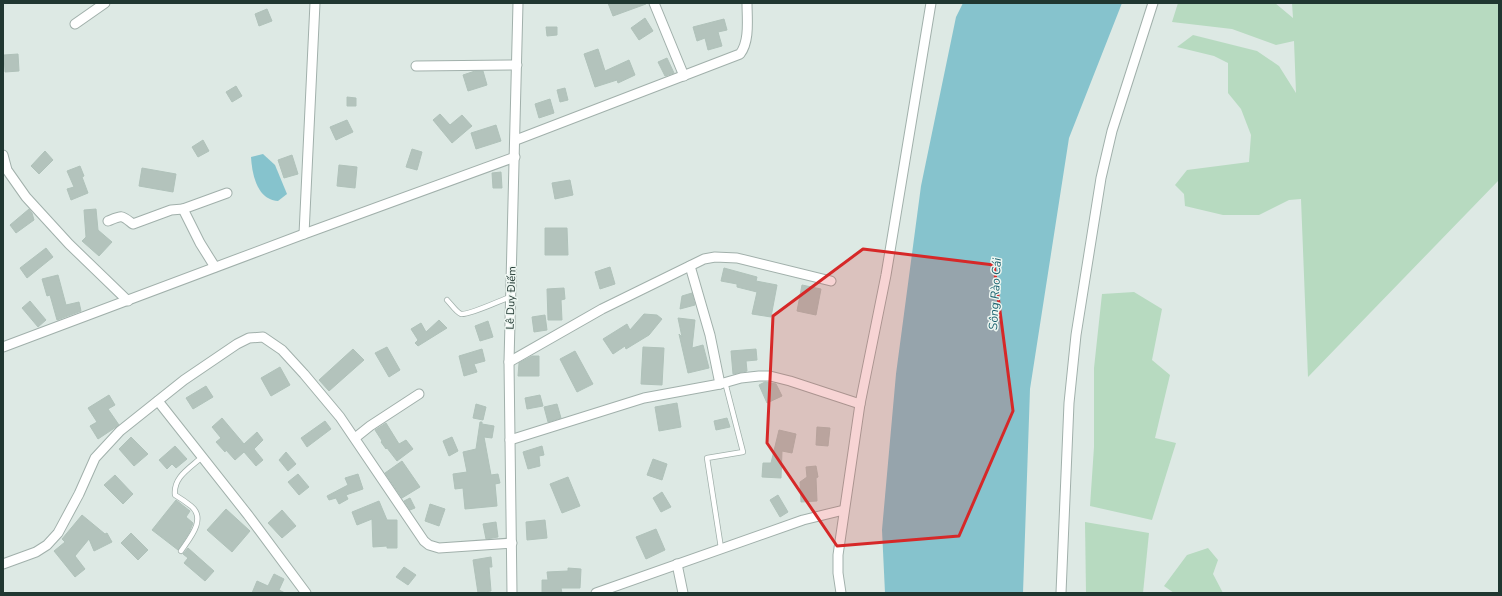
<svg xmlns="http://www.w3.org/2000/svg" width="1502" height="596" viewBox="0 0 1502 596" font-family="'Nunito Sans',sans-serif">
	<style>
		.green { fill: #b7dac0 }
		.water { fill: #86c3cd }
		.building { fill: #b3c3bc; stroke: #b0c2ba }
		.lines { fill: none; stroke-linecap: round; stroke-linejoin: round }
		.service-casing { stroke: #a1b0ab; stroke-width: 6 }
		.minor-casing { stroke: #a1b0ab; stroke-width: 11 }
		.service { stroke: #fff; stroke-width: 4.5 }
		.minor { stroke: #fff; stroke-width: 9 }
		.marked { fill: #d62828; fill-opacity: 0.2; stroke: #d62828; stroke-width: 3; stroke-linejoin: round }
		.labels { text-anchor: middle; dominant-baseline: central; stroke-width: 3; stroke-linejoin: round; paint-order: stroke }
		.street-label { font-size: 11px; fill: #203731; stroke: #edf6f1 }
		.water-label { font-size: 12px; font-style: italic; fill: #1d6370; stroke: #edf6f1 }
	</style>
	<rect width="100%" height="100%" fill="#dde9e4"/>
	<g class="green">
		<polygon points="1178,3 1275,3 1293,18 1292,3 1499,3 1499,180 1308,377 1301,199 1289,200 1259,215 1223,215 1185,206 1184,194 1175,185 1187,170 1249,162 1251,135 1241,109 1228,93 1228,63 1214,56 1177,47 1193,35 1257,51 1279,66 1296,93 1294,41 1276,45 1232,29 1172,22"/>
		<polygon points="1134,292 1162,309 1152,360 1170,375 1155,438 1176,443 1152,520 1090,506 1094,447 1094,368 1102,294"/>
		<polygon points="1085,522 1149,533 1143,593 1086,593"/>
		<polygon points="1208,548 1218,560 1213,574 1223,593 1174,593 1164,586 1187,555"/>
	</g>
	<g class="water">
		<polygon points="963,3 1122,3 1069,138 1030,389 1023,593 885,593 882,530 896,374 921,186 956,17"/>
		<path d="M263,154l12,11 12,29 -9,7c-21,-1 -26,-27 -27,-44z"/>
	</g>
	<g class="building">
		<polygon points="608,3 646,3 646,4 613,16"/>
		<polygon points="267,9 272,21 259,26 255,14"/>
		<polygon points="645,18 653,31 639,40 631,28"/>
		<polygon points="724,19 727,30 718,32 722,46 708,50 705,38 697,41 693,27"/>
		<polygon points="546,27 557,27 557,35 547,36"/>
		<polygon points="598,49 605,71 629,60 635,75 618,83 617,80 595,87 584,54"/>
		<polygon points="18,54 19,71 5,72 4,55"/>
		<polygon points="667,58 674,73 665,76 658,62"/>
		<polygon points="475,71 483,71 487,85 468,91 463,75"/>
		<polygon points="236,86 242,96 232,102 226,92"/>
		<polygon points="565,88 568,100 560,102 557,90"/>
		<polygon points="347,97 356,98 356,106 347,106"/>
		<polygon points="550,99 554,113 539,118 535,104"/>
		<polygon points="440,114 450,125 462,115 472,126 452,143 433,120"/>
		<polygon points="347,120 353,132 336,140 330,127"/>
		<polygon points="496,125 501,141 476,149 471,133"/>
		<polygon points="203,140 209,151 198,157 192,147"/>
		<polygon points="412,149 422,152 417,170 406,167"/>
		<polygon points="45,151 53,160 39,174 31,166"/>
		<polygon points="292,155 298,174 284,178 278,160"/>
		<polygon points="339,165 357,167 355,188 337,186"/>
		<polygon points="80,166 84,176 82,177 88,193 71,200 67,189 74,187 67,171"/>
		<polygon points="142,168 176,174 173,192 139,186"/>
		<polygon points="501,172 502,188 493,188 492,173"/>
		<polygon points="570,180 573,195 555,199 552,183"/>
		<polygon points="29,209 32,213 34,220 16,233 10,225"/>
		<polygon points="96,209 98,230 112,242 99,256 82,241 86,237 84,210"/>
		<polygon points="545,228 567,228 568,255 545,255"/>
		<polygon points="46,248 53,257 27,278 20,268"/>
		<polygon points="610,267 615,284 600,289 595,272"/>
		<polygon points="724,268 757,277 756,281 777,285 771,317 752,314 757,292 737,287 737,284 721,281"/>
		<polygon points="58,275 66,305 79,302 81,311 57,320 50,295 47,296 42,279"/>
		<polygon points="802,285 821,289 816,315 797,311"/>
		<polygon points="564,288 565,299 561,300 562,320 548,320 547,289"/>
		<polygon points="692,293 695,305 680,309 682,296"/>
		<polygon points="30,301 46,320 38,327 22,308"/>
		<polygon points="644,314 657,315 662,319 649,335 626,349 625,346 613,354 603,339 627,324 630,330"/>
		<polygon points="545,315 547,330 534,332 532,317"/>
		<polygon points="678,318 695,320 692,348 703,345 709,368 688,373 679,334 682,337"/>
		<polygon points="439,320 447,328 418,346 415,343 418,340 411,329 421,323 426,332"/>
		<polygon points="488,321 493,337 480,341 475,326"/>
		<polygon points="387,347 400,370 389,377 375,353"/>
		<polygon points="643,347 664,348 662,385 641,384"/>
		<polygon points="353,349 364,360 329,391 319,380"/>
		<polygon points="482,349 485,361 474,364 477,372 464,376 459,356"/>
		<polygon points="756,349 757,360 746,361 747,371 733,374 731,351"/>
		<polygon points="575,351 593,384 577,392 560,359"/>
		<polygon points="532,356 539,356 539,376 518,376 519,363"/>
		<polygon points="280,367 290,385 271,396 261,378"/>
		<polygon points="765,382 776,384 782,396 767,403 759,385"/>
		<polygon points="206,386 213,397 193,409 186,398"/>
		<polygon points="109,395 115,405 108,409 119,425 98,439 90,426 97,422 88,408"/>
		<polygon points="540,395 543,406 527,409 525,398"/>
		<polygon points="677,403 681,427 659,431 655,407"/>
		<polygon points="476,404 486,407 483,420 473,418"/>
		<polygon points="557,404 561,418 548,422 544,407"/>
		<polygon points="222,418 244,444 257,432 263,440 254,449 263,460 256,466 244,452 235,460 226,450 225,452 216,442 221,438 212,427"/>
		<polygon points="727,418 730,427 716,430 714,421"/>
		<polygon points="325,421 331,429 307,447 301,438"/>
		<polygon points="480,422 482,422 482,424 494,426 492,438 484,437 491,475 498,474 500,483 495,484 497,506 465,509 463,488 455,489 453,474 467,472 463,452 476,449"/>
		<polygon points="386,423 399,444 406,440 413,449 397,461 387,448 386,449 381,442 382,441 375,430"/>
		<polygon points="817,427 830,428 828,446 816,445"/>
		<polygon points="779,430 796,434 792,453 782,451 781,478 762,477 763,463 771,463"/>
		<polygon points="131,437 148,454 134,466 119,449"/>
		<polygon points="452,437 458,451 449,456 443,441"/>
		<polygon points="175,446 187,459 176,468 172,464 167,469 159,460"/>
		<polygon points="542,446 544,455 539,456 540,466 528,469 523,452"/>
		<polygon points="286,452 296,464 288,471 279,460"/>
		<polygon points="653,459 667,464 662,480 647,475"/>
		<polygon points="402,461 420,487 402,498 385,473"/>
		<polygon points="816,466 818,477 816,478 817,501 801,502 800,482 807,477 806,467"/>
		<polygon points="298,474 309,487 299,495 288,482"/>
		<polygon points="358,474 363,489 346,495 348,499 339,504 336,498 329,500 327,496 348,485 345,478"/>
		<polygon points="115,475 133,494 123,504 104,485"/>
		<polygon points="568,477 580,506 562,513 550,484"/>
		<polygon points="662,492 671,507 661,512 653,498"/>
		<polygon points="778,495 788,512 780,517 770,500"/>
		<polygon points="410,498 415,508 410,510 404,501"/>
		<polygon points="176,500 190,511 186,517 193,523 189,533 178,550 152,530"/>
		<polygon points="379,501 387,520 397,520 397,548 387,548 387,546 373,547 372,519 357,525 352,512"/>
		<polygon points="430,504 445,509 439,526 425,521"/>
		<polygon points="226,509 250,531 232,552 207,530"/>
		<polygon points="282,510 296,526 282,538 268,523"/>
		<polygon points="82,515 105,534 107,533 112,542 94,551 89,539 75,556 85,569 75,577 54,551 65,542 62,539"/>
		<polygon points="545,520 547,538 527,540 526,522"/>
		<polygon points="496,522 498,537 486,539 483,524"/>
		<polygon points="656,529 665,550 646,559 636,537"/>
		<polygon points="131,533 148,550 138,560 121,543"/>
		<polygon points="188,548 214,571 205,581 184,563 188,558 183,554"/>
		<polygon points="491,557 492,567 489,567 491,591 478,593 473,560"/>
		<polygon points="404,567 416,575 408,585 396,577"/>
		<polygon points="568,568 581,569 580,588 561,588 562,593 542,593 542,580 548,580 547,572 568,571"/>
		<polygon points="274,574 284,579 279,590 285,593 252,593 257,581 268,586"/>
	</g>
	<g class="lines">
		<defs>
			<g id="service">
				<path d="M447,300c4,4 9,12 14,14 9,1 40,-14 49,-17"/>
				<polyline points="721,548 707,458 743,452 725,382"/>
				<path d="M181,551c8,-12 26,-32 10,-45 -5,-4 -11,-8 -16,-11 -2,-18 15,-27 27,-38"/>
			</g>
			<g id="minor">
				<polyline points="654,3 684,76"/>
				<polyline points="75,24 105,3"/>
				<polyline points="416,66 517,65"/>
				<path d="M516,140l224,-86c10,-13 7,-35 7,-51"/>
				<polyline points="3,155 7,170 26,197 69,244 128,301"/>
				<path d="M108,221c15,-6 13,-6 25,3l38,-14 12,-1"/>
				<polyline points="304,234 315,3"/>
				<polyline points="690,266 710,335 720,384"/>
				<polyline points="215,267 200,243 183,209 227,193"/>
				<polyline points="3,347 304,234 515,157"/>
				<polyline points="509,362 602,309 704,259 715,257 737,258 831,281"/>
				<polyline points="158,401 248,515 306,593"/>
				<polyline points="355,438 370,426 419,394"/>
				<polyline points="510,440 644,398 720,384 741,378 759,376 770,376 790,381 860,404"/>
				<polyline points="3,564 36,552 47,545 58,533 79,494 95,458 120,431 184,380 237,344 249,338 263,337 282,350 304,374 340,417 424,541 429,545 439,548 512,543"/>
				<polyline points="677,564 683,593"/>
				<polyline points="512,593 509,362 518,3"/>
				<polyline points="596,593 803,520 844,510"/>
				<polyline points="841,593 838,573 838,555 860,404 886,275 931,3"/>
				<polyline points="1061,593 1069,403 1076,335 1101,178 1112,131 1153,3"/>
			</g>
		</defs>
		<use href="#service" class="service-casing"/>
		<use href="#minor" class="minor-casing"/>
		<use href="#service" class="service"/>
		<use href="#minor" class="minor"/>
	</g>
	<path class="marked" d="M863,249l131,16 19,146 -54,125 -122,10 -70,-103 6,-127z"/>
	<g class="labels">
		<g class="street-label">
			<text transform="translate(511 298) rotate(-88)">Lê Duy Điếm</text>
		</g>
		<g class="water-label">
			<text transform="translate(995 294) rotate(-87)">Sông Rào Cái</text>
		</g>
	</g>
	<rect width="1502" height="596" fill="none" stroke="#203731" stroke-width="8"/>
</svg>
